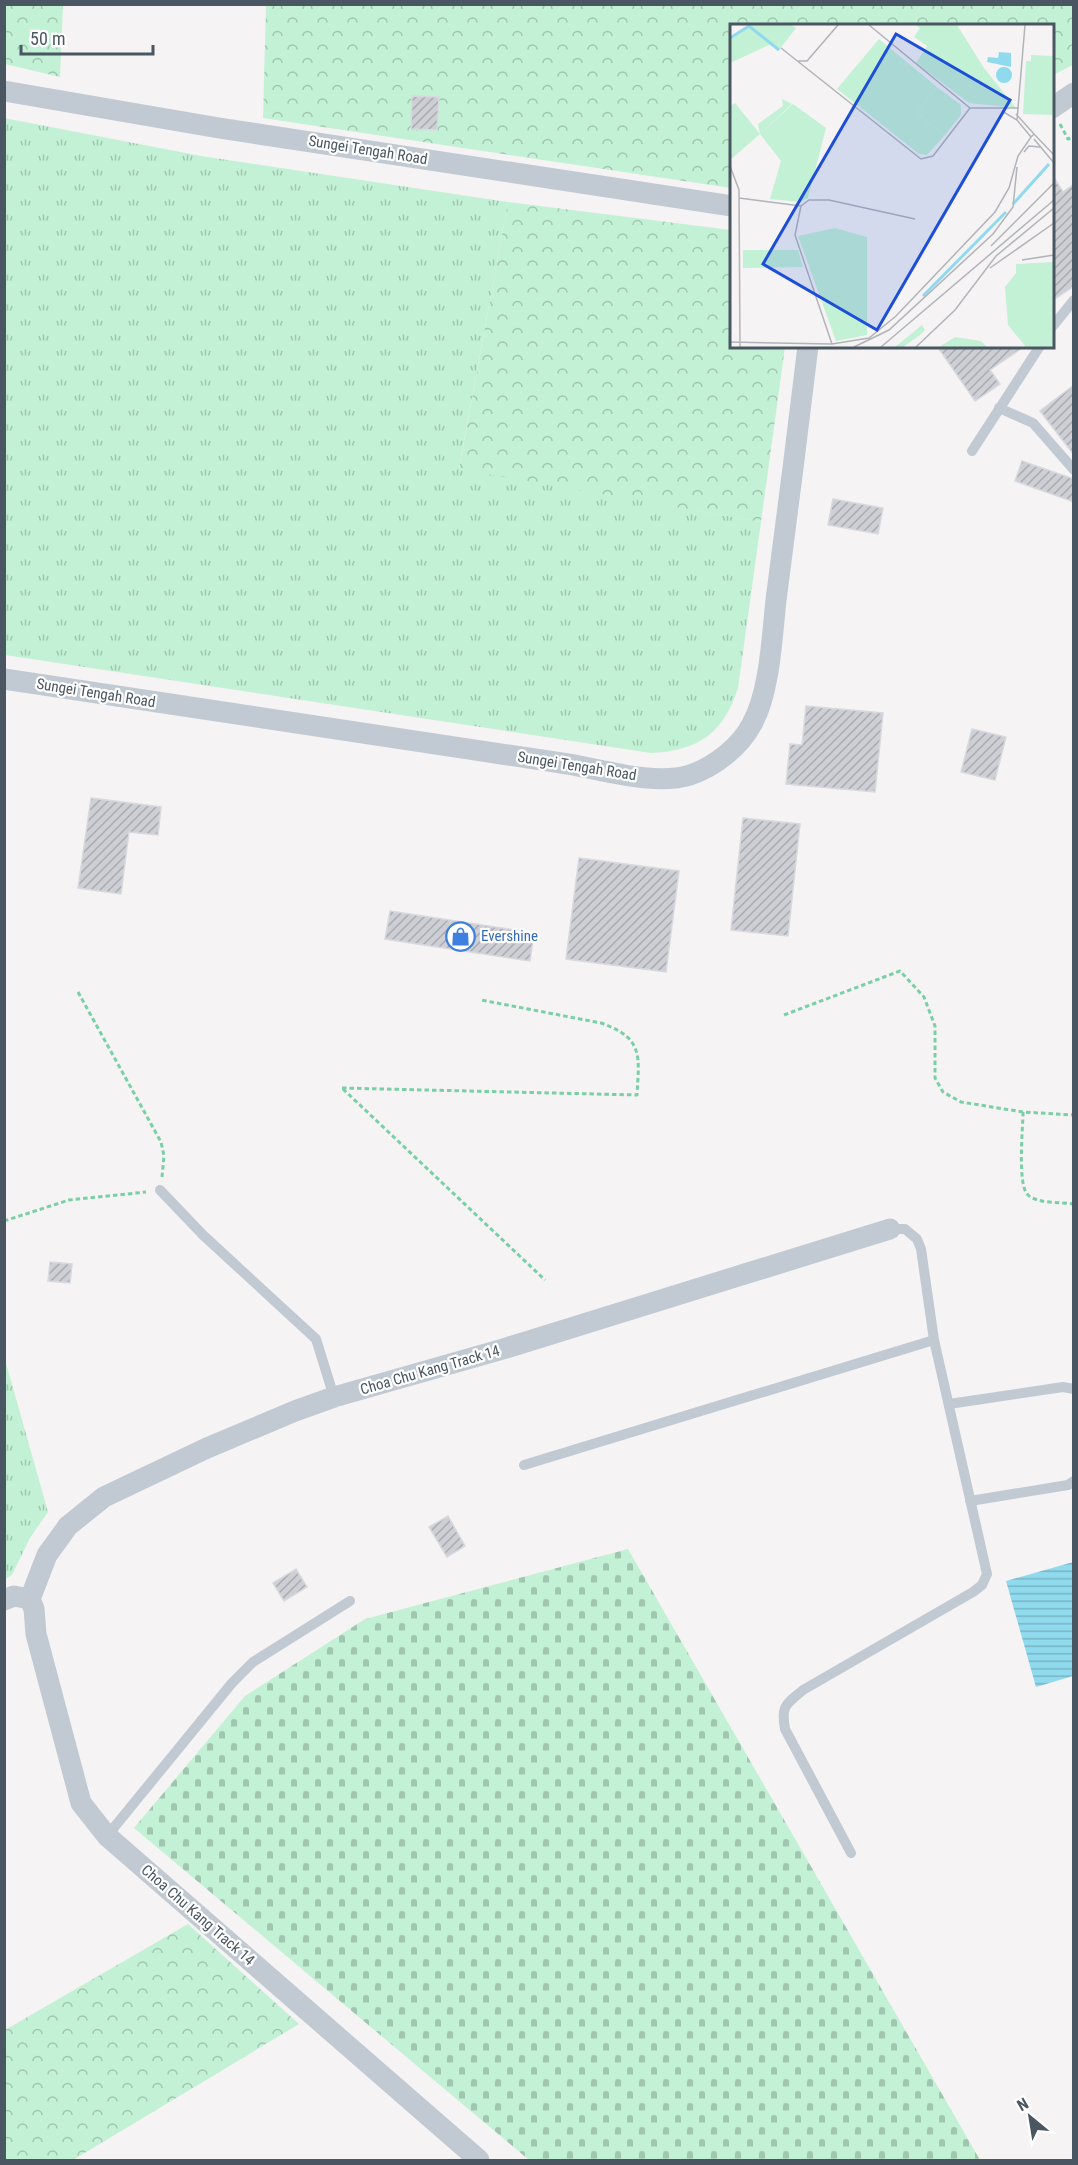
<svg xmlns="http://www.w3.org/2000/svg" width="1078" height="2165" viewBox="0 0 1078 2165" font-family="'Roboto Condensed',sans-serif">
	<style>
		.grass { fill: url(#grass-tufts) }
		.forest { fill: url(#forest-crowns) }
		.cemetery { fill: url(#cemetery-stones) }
		.water { fill: url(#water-rules) }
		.building { fill: url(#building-hatch); stroke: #d7d9de; stroke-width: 1.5 }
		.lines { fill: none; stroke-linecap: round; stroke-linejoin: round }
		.path { stroke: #7ad0a6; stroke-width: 3; stroke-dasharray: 4.5 3; stroke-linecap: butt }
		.service { stroke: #c1cad2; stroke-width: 10 }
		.minor { stroke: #c1cad2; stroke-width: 21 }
		.labels { text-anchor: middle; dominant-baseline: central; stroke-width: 4.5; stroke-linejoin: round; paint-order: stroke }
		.street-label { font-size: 15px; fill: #4a5661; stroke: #fff }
		.shop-label { font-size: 15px; fill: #366cbe; stroke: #fff; text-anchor: start }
		.inset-river { fill: none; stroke: #90daee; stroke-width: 3 }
		.inset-road { fill: none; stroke: #b1b4b9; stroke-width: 1.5 }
		.view { fill: #1d4ed8; fill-opacity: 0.15; stroke: #1d4ed8; stroke-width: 3 }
		.inset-edge { fill: none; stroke: #4a5661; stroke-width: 3 }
	</style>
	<defs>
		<pattern id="grass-tufts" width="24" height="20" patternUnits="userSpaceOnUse" patternTransform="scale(1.5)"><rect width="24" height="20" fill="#c3f1d5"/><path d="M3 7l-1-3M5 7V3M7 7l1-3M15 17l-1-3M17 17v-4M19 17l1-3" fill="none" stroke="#a0c6b0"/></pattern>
		<pattern id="forest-crowns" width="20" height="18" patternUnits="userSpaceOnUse" patternTransform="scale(1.5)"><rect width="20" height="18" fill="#c3f1d5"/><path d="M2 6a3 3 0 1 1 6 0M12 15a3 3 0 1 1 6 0" fill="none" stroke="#a0c6b0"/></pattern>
		<pattern id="cemetery-stones" width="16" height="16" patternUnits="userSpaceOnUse" patternTransform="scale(1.5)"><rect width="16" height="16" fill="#c3f1d5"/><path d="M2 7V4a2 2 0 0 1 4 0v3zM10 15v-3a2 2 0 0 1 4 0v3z" fill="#a0c6b0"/></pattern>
		<pattern id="water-rules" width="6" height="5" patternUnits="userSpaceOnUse" patternTransform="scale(1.5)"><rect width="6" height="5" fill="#90daee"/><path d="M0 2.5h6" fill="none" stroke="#78b4c4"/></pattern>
		<pattern id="building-hatch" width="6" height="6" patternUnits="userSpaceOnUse" patternTransform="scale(1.5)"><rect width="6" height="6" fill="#cdcfd5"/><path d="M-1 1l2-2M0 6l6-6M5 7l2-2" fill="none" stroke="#a8abb0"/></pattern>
	</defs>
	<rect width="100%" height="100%" fill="#f5f3f3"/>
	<g class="grass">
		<path d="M4,118l197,38 307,46 -49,266 302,54 -23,166c-14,45 -40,63 -87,65l-646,-98z"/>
		<polygon points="4,1356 48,1512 30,1538 12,1575 5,1579"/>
	</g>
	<g class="forest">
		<polygon points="5,4 63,5 60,77 5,64"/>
		<polygon points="266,5 1073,5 1073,65 1053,75 1052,26 732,26 731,188 263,118"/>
		<polygon points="508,202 731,230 732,346 785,347 761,522 459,469"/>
		<polygon points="188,1924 299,2024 73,2160 5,2160 5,2030"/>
	</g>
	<polygon class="cemetery" points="628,1549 980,2160 529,2160 134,1828 245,1696 365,1619"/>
	<polygon class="water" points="1073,1562 1073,1676 1036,1687 1006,1581"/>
	<g class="building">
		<polygon points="412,96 439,97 437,130 411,129"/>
		<polygon points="1053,176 1063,192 1074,184 1074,286 1053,300"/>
		<polygon points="937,346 1025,346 990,370 1000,384 975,401"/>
		<polygon points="1074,385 1074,455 1040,411"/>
		<polygon points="1022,461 1074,479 1074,502 1015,481"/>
		<polygon points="833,499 883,508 878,534 828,525"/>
		<polygon points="806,706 883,713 875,792 786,784 790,744 802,745"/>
		<polygon points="972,729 1006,737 995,780 961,772"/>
		<polygon points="91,798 161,807 158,835 129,832 121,894 78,888"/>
		<polygon points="743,818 800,824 788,936 731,930"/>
		<polygon points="579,858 679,871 666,972 566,959"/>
		<polygon points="390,911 534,933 530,961 385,939"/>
		<polygon points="50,1262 72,1264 70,1283 48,1281"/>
		<polygon points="448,1516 465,1546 447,1557 429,1527"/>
		<polygon points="296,1569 307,1587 284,1601 273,1583"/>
	</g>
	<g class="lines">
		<g class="path">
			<polyline points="1060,124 1068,139 1074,137"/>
			<polyline points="78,992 161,1142 164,1156 162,1177"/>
			<polyline points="784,1015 900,971 924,997 935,1026 935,1078 943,1092 961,1102 1023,1112 1074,1115"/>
			<path d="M342,1088l295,7c2,-39 7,-57 -36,-72l-120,-23"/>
			<polyline points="343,1089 545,1280"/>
			<path d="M1023,1112c0,16 -6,73 5,83 10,9 32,7 46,9"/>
			<polyline points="4,1221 69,1200 146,1192"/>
		</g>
		<g class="service">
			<polyline points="1052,327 1074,300"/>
			<polyline points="999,408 1033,423 1074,470"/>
			<polyline points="972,451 1040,346"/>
			<polyline points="160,1190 203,1235 316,1339 334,1397"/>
			<polyline points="949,1404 1063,1387 1074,1389"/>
			<polyline points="524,1465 934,1340"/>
			<polyline points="970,1501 1068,1485 1074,1481"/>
			<polyline points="107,1836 232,1683 253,1662 350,1601"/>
			<path d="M851,1853l-66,-124c-4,-23 0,-24 18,-39l170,-98 9,-7 5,-11 -53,-234 -13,-91 -4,-10 -12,-10h-15"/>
		</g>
		<g class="minor">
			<polyline points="4,91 219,128 732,206"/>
			<polyline points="1052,108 1074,93"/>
			<path d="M4,679l564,85c36,6 87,22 122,11 24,-8 50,-28 62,-51 18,-32 20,-88 24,-124 11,-85 22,-169 32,-254"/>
			<polyline points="4,1600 14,1596 30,1599"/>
			<polyline points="479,2160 107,1836 81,1803 36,1634 34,1609 30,1599 47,1555 68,1526 104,1497 207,1448 295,1411 334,1397 503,1349 890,1229"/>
		</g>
	</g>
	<defs>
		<symbol id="shop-ring" viewBox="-11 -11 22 22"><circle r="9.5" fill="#fff" stroke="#3f7fe0" stroke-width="1.5"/><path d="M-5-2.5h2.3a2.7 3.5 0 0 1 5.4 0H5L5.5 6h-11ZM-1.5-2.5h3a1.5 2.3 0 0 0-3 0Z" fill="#3f7fe0"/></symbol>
	</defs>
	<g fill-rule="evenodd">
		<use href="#shop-ring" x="444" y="920" width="33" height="33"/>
	</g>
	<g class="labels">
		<g class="street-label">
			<text transform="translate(368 150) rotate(9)">Sungei Tengah Road</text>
			<text transform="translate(96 693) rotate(9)">Sungei Tengah Road</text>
			<text transform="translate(577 766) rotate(9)">Sungei Tengah Road</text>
			<text transform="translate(430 1370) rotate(-16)">Choa Chu Kang Track 14</text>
			<text transform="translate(198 1915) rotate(41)">Choa Chu Kang Track 14</text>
		</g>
		<g class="shop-label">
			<text x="481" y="936">Evershine</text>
		</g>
	</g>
	<g transform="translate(730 24)">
		<rect width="324" height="324" fill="#f5f3f3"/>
		<path d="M19,1h42l5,3 -17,22zM19,2l22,18 -41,19v-25zM149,15l58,48 -21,25 28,24 -17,19 -8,-1 -82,-65zM301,31l23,1v59l-31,-1 3,-53h5zM5,79l25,31 33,-30 33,24 -18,70 -8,4 -30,-3 11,-38 -21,-27 -30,26v-54z" fill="#c3f1d5"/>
		<path d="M186,1h41l27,43 32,40 -47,-5 -53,-40 11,-17 -13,-9 6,-9zM207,63l24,18v10l-17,21 -28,-24zM52,75l10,5 -32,30 -2,-10 25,-18zM13,226h55l5,17 -60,1zM324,238v85h-28l-18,-22 -3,-38 11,-14v-9zM192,301l3,5 -5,5 -17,12h-8zM225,313l26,4 6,6h-48z" fill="#c3f1d5"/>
		<path d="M105,204l32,9v98l-31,6 -38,-105z" fill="#c3f1d5"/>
		<path d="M269,28l12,1v14l-24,-5 1,-5 10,1zM266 51a8 8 0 1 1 16 0a8 8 0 1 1-16 0Z" fill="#90daee"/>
		<path class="inset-river" d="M0,14l19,-12 30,24M283,180l36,-40M193,272l83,-84"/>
		<path class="inset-road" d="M139,1l101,83h49M51,24l140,111 12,-3 37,-48M68,37h9l31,-36M272,87l15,9 14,17M286,90l18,20M287,96l8,-95M304,115l20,24M294,128l5,-6 11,1M0,142l9,24 1,157M9,174l62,8M261,222l63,-63M292,236l32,-5M260,244l64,-45M0,318l102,2 37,-6 27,-22 99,-104 14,-24 9,-32 13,-19 3,-3 20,21M102,320l-37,-109 6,-29 8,-6h20l86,19M124,323l35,-17 104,-96 20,-27 4,-40M151,323l173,-147M186,323l39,-37 41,-54 58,-48"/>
		<path class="view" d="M166,10l114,66 -133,230 -114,-66z"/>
		<rect width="324" height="324" class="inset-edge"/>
	</g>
	<rect width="1078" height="2165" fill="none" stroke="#4a5661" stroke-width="12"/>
	<g transform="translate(1030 2117) rotate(330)" stroke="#ffffff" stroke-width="4.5" paint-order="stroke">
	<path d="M0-4.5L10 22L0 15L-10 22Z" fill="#4a5661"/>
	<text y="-9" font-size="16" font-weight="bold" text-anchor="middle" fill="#4a5661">N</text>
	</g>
	<path d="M21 45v9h132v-9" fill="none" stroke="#4a5661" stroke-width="3"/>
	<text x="30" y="45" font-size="18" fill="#4a5661" stroke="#ffffff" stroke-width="4.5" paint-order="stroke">50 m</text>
</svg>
